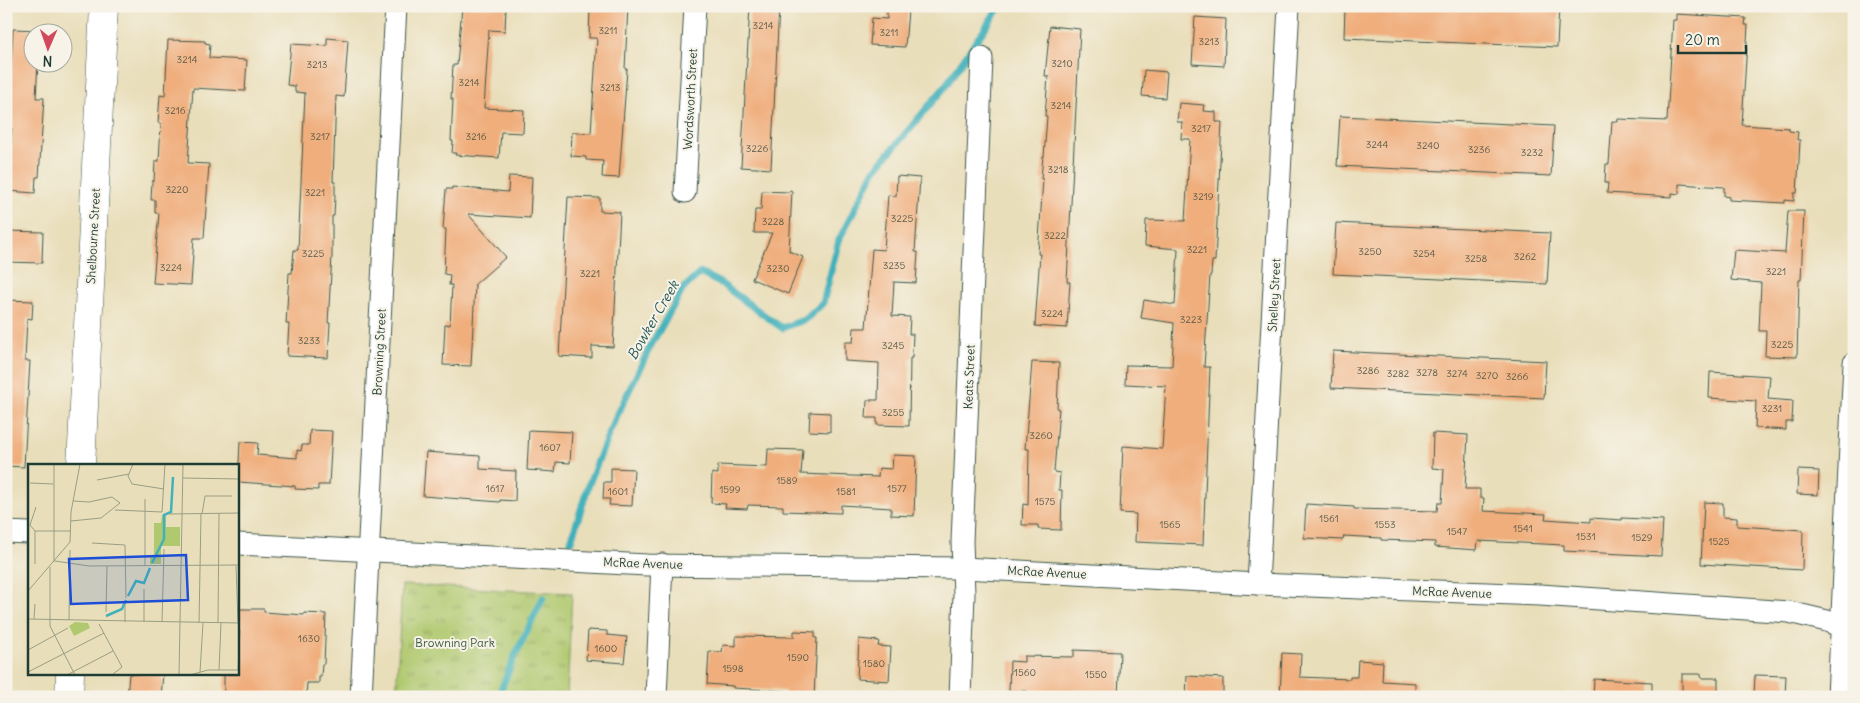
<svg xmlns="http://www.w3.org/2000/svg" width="1860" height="703" viewBox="0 0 1860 703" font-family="Delius,sans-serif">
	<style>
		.park { fill: url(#park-tufts); stroke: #688352 }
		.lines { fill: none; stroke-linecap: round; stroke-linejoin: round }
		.stream { stroke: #41b1bb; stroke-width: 7 }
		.building { fill: #f0ae7d }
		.street-casing { stroke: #3d5548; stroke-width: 23 }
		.secondary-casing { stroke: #3d5548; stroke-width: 29 }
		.street { stroke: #fff; stroke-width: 21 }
		.secondary { stroke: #fff; stroke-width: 28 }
		.labels { text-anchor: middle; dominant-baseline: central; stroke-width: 4; stroke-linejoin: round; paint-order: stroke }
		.number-label { font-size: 10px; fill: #535946 }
		.street-label { font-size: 12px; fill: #1f3d34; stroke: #f7f3e8 }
		.park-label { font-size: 12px; fill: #3c5940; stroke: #f7f3e8 }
		.water-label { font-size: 14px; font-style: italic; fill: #285a56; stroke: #f7f3e8 }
		.inset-river { fill: none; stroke: #41b1bb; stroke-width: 2.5 }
		.inset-road { fill: none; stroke: #989e84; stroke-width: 1 }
		.view { fill: #1d4ed8; fill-opacity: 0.15; stroke: #1d4ed8; stroke-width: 2.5 }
		.inset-edge { fill: none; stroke: #1f3d34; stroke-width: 2.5 }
	</style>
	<defs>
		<pattern id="park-tufts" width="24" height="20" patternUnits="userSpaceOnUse" patternTransform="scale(1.25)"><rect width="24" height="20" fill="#b0c96f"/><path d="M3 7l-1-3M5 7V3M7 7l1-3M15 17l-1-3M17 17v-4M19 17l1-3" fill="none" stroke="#8fa45c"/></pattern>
	</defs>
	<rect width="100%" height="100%" fill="#f7f3e8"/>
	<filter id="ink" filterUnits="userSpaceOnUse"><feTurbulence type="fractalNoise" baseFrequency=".02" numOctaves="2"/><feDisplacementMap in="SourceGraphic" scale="10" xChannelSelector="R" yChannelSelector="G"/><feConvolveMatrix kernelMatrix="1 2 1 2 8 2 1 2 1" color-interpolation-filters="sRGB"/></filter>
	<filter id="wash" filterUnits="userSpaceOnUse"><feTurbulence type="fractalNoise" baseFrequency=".0096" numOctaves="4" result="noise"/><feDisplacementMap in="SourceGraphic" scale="20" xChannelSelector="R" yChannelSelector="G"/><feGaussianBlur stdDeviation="1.12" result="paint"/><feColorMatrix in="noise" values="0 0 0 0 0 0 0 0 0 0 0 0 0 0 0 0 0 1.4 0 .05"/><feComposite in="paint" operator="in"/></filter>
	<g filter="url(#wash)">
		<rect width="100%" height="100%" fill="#e9deba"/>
		<polygon class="park" points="402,585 572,593 567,697 396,697"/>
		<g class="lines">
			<g class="stream">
				<polyline points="571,541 589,484 611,428 651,345 683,289 700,273 720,283 782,328 806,319 823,303 839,240 874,171 944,88 1000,6"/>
				<polyline points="498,697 513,660 543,598"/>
			</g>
		</g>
		<g id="blocks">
			<g class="building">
				<polygon points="462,6 506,8 505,31 489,30 484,108 524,110 523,133 501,132 499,158 455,155 456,153 452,153 453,141 451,141 453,99 451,99 453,65 457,65"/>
				<polygon points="590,6 628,6 625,69 627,69 619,178 602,177 603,161 586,160 586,157 571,156 572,132 591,133 597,38 589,38"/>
				<polygon points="750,6 779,6 771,169 741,167"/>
				<polygon points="1345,6 1559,6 1557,47 1344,38"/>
				<polygon points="887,9 908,10 905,47 870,45 872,18 887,19"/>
				<polygon points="1676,14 1746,18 1745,25 1748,25 1742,125 1789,128 1789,131 1798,132 1797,140 1800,140 1799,160 1797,193 1794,193 1794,201 1785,200 1785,203 1729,200 1729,197 1724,196 1724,187 1679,184 1679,194 1672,193 1672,197 1607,193 1608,183 1605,183 1606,164 1609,164 1612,121 1618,122 1618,119 1667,121 1673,20 1676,20"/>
				<polygon points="1195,17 1226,19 1224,66 1192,64"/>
				<polygon points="1050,26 1080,29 1067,282 1070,282 1067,328 1035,326 1040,254 1038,254 1043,179 1041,179 1043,156 1044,157 1047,116 1045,116 1048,76 1045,76"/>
				<polygon points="13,29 40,30 40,32 32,32 32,62 38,62 36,98 44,98 39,177 36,177 35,193 8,191 12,128 8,127"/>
				<polygon points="327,38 348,40 344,97 336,96 333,182 335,182 335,196 334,216 332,216 332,256 328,323 330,323 328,358 287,356 289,324 286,324 289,273 292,273 294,250 298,250 305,93 295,92 295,86 287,85 291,44 327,46"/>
				<polygon points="168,40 205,41 205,43 210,44 209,58 247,60 245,91 193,88 188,163 209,164 204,238 194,238 191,285 153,283 159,213 155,213 155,200 151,200 152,181 154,181 155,161 159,161 161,123 158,123 160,95 165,96"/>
				<polygon points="1144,70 1167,72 1165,98 1142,96"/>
				<polygon points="1179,103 1204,105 1203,111 1216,112 1216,122 1222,122 1215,261 1212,261 1211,275 1210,275 1204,367 1210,367 1203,545 1135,542 1136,514 1120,513 1123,446 1162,449 1166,386 1125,384 1126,365 1172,366 1174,323 1141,318 1144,300 1175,305 1178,249 1145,246 1146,220 1185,221 1190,139 1181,139 1182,122 1177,122"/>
				<polygon points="1340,116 1554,126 1551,176 1337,166"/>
				<polygon points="509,176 532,177 530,218 468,214 506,257 474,285 475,285 471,366 443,365 445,324 450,325 452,285 449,285 450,275 444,274 446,229 443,229 446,189 452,189 452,187 508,192"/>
				<polygon points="897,176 920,178 915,252 918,252 916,283 894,282 892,316 910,317 909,334 913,334 912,358 910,358 909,426 877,425 877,418 866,418 867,400 878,400 879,363 845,361 845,342 853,342 854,328 866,328 872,249 884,250 888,195 896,196"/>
				<polygon points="790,190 792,191 789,251 803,257 788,294 752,279 772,233 754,233 755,210 761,210 762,191 789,192"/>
				<polygon points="568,197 600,198 600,211 620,212 613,347 592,346 592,358 559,356"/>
				<polygon points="1788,211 1804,211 1801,280 1799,280 1797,357 1765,356 1766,331 1759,331 1761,283 1731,280 1734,250 1785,253"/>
				<polygon points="1336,223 1550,233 1547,284 1333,274"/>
				<polygon points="7,231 43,232 42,263 6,262"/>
				<polygon points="6,300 33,301 32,319 27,318 25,361 30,361 24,467 6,466"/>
				<polygon points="1333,351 1546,361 1544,398 1331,388"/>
				<polygon points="1032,362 1059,363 1057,409 1059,409 1054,472 1060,473 1059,490 1062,490 1061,530 1038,529 1038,525 1022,525 1023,504 1028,505 1029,449 1025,449"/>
				<polygon points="1710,372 1770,376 1768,399 1793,401 1792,422 1786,422 1786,430 1755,428 1756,401 1709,398"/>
				<polygon points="810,412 830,413 830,432 809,431"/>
				<polygon points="310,430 332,431 329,485 318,485 318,490 295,489 295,486 238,482 240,442 258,443 257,455 297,458 297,450 301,451 302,445 309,445"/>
				<polygon points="529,430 572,432 570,463 556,462 555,472 527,470"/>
				<polygon points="1433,433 1468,435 1465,489 1480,489 1480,498 1484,498 1483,511 1546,514 1545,519 1591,522 1591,518 1622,520 1622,518 1663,520 1661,556 1564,551 1564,545 1478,541 1477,550 1435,547 1435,542 1381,540 1381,538 1344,536 1343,540 1304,538 1306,504 1354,507 1354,509 1437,511 1438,503 1442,503 1444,469 1432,468"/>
				<polygon points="768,449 803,450 801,474 878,477 879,468 892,469 893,455 916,456 914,516 891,515 891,508 841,505 841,513 783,511 783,506 748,505 747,509 725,508 726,504 711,503 712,473 718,474 718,465 767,467"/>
				<polygon points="426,452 480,456 480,469 516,471 515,501 500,500 500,502 423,496"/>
				<polygon points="611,468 634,469 632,506 609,505 610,499 603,499 604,482 611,482"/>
				<polygon points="1798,470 1819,471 1818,495 1797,494"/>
				<polygon points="1704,502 1723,503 1723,517 1737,518 1737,526 1803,530 1802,570 1701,564"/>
				<polygon points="238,609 264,609 264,612 304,615 304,613 326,614 324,664 322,664 321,677 319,677 319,683 307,683 306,697 224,697 224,674 238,674"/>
				<polygon points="588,630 607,631 607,635 627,637 624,663 586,660"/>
				<polygon points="794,631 815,632 815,638 817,638 814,697 784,697 785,691 733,688 733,686 707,684 709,651 722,652 723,645 736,646 736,636 794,637"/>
				<polygon points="859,639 879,641 878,646 891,647 889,681 857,679"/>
				<polygon points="1074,650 1120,652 1118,697 1027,694 1027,691 1009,691 1010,661 1024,662 1024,656 1074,657"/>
				<polygon points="1282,653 1301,654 1300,677 1350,679 1350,677 1357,677 1358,660 1383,662 1382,681 1415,683 1415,697 1280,697"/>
				<polygon points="129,674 163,674 161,697 127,697"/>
				<polygon points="1682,674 1701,674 1701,678 1718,678 1718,697 1682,697"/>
				<polygon points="1755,675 1786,676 1785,697 1754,697"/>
				<polygon points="1187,676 1223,678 1223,697 1186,697"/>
				<polygon points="1594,679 1652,682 1652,697 1593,697"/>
			</g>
		</g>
	</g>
	<g filter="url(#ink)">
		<use href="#blocks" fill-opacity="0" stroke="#3d5548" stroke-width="1"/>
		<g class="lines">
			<defs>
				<g id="street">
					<polyline points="685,192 695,6"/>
					<polyline points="6,532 29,533"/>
					<polyline points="238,544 647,565 963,568 1258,584 1540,595 1789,612 1827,621 1854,632"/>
					<polyline points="1258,584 1289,6"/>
					<polyline points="361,697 396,6"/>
					<polyline points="656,697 662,564"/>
					<polyline points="960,697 964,594 962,542 982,58"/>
					<polyline points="1838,697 1854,363"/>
				</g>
				<g id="secondary">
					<polyline points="81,466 104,6"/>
					<polyline points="69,697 70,674"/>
				</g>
			</defs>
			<use href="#street" class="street-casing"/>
			<use href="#secondary" class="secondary-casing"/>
			<use href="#street" class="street"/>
			<use href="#secondary" class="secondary"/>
		</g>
	</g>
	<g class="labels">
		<g class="number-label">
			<text x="763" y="25">3214</text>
			<text x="608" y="30">3211</text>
			<text x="889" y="32">3211</text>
			<text x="1209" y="41">3213</text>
			<text x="187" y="59">3214</text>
			<text x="1062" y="63">3210</text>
			<text x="317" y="64">3213</text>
			<text x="469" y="82">3214</text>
			<text x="610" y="87">3213</text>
			<text x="1061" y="105">3214</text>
			<text x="175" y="110">3216</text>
			<text x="1201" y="128">3217</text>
			<text x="320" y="136">3217</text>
			<text x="476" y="136">3216</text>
			<text x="1377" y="144">3244</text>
			<text x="1428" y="145">3240</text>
			<text x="757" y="148">3226</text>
			<text x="1479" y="149">3236</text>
			<text x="1532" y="152">3232</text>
			<text x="1058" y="169">3218</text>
			<text x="177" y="189">3220</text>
			<text x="315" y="192">3221</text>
			<text x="1203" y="196">3219</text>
			<text x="902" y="218">3225</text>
			<text x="773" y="221">3228</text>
			<text x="1055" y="235">3222</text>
			<text x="1197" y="249">3221</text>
			<text x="1370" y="251">3250</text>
			<text x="313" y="253">3225</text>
			<text x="1424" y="253">3254</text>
			<text x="1525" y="256">3262</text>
			<text x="1476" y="258">3258</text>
			<text x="894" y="265">3235</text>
			<text x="171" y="267">3224</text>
			<text x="778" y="268">3230</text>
			<text x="1776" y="271">3221</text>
			<text x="590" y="273">3221</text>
			<text x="1052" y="313">3224</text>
			<text x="1191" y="319">3223</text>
			<text x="309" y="340">3233</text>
			<text x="1782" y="344">3225</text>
			<text x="893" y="345">3245</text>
			<text x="1368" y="370">3286</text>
			<text x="1427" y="372">3278</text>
			<text x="1398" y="373">3282</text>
			<text x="1457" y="373">3274</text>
			<text x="1487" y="375">3270</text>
			<text x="1517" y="376">3266</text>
			<text x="1772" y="408">3231</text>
			<text x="893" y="412">3255</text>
			<text x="1041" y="435">3260</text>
			<text x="550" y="447">1607</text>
			<text x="787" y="480">1589</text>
			<text x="495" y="488">1617</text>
			<text x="897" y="488">1577</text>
			<text x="730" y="489">1599</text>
			<text x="618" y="491">1601</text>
			<text x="846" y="491">1581</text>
			<text x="1045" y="501">1575</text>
			<text x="1329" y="518">1561</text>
			<text x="1170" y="524">1565</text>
			<text x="1385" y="524">1553</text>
			<text x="1523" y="528">1541</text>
			<text x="1457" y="531">1547</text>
			<text x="1586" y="536">1531</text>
			<text x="1642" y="537">1529</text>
			<text x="1719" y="541">1525</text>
			<text x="309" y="638">1630</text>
			<text x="606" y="648">1600</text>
			<text x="798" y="657">1590</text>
			<text x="874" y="663">1580</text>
			<text x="733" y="668">1598</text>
			<text x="1025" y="672">1560</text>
			<text x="1096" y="674">1550</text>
		</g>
		<g class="street-label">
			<text transform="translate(690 99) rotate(-87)">Wordsworth Street</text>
			<text transform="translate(93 236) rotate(-87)">Shelbourne Street</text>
			<text transform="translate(1274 295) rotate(-87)">Shelley Street</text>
			<text transform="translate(379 352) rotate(-87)">Browning Street</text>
			<text transform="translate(969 377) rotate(-88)">Keats Street</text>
			<text transform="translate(643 563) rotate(2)">McRae Avenue</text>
			<text transform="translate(1047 572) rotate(3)">McRae Avenue</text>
			<text transform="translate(1452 592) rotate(2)">McRae Avenue</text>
		</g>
		<g class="park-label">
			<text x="455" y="642">Browning Park</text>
		</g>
		<g class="water-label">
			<text transform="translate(653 320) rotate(-60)">Bowker Creek</text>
		</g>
	</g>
	<g transform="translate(28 464)">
		<rect width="211" height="211" fill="#e9deba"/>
		<path d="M134,51h4v12h14v19h-19v18h-11v-8h4v-33h7zM47,158l13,1 2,5 -16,8 -5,-10z" fill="#b0c96f"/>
		<path class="inset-river" d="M124,99l12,-24v-24l7,-3 2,-35M100,132l8,-15 8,2 6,-15M78,152l16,-7 4,-9"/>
		<path class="inset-road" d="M26,0v98M105,0l-5,12 4,8 32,5M155,14l57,1M69,16l32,-6M2,19l23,1M87,46l47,2 3,-48M141,50l71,-1M174,50l3,-18h27M43,57l30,-3 19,-15 -8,-6 -23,5 -16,-1M7,67h36M7,67l-5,-6 6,-18M64,79l33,2 1,53M27,97l34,5 151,-1M7,100v-33M117,102v-67M208,102l2,57M22,103v59l25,49M0,127l42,-49 1,-30 9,-48M78,148l1,-46M0,155l212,4M6,155l1,-15M41,156l1,-70M97,158v-18M116,158v-33M134,158l2,-73M171,159l2,-109M190,159l1,-110M71,160l23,43 -10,8M0,186l40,-22M191,206l2,-47M210,206l2,-40M0,208l76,-39M172,208l3,-49M39,211l46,-24M151,211l4,-211M162,211l18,-5h32"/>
		<path class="view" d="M158,91l2,45 -117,4 -2,-45z"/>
		<rect width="211" height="211" class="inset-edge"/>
	</g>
	<rect width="1860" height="703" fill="none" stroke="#f7f3e8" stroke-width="25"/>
	<g transform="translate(48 48) rotate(182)"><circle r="24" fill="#f7f3e8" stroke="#a1aaa0"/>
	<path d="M0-4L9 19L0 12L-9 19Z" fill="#d1495b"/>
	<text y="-8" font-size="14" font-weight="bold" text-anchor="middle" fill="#1f3d34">N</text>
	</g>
	<path d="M1678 45v8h68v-8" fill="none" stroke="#1f3d34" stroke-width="2.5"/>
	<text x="1685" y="45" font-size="15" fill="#1f3d34" stroke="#f7f3e8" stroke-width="4" paint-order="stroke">20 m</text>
</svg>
